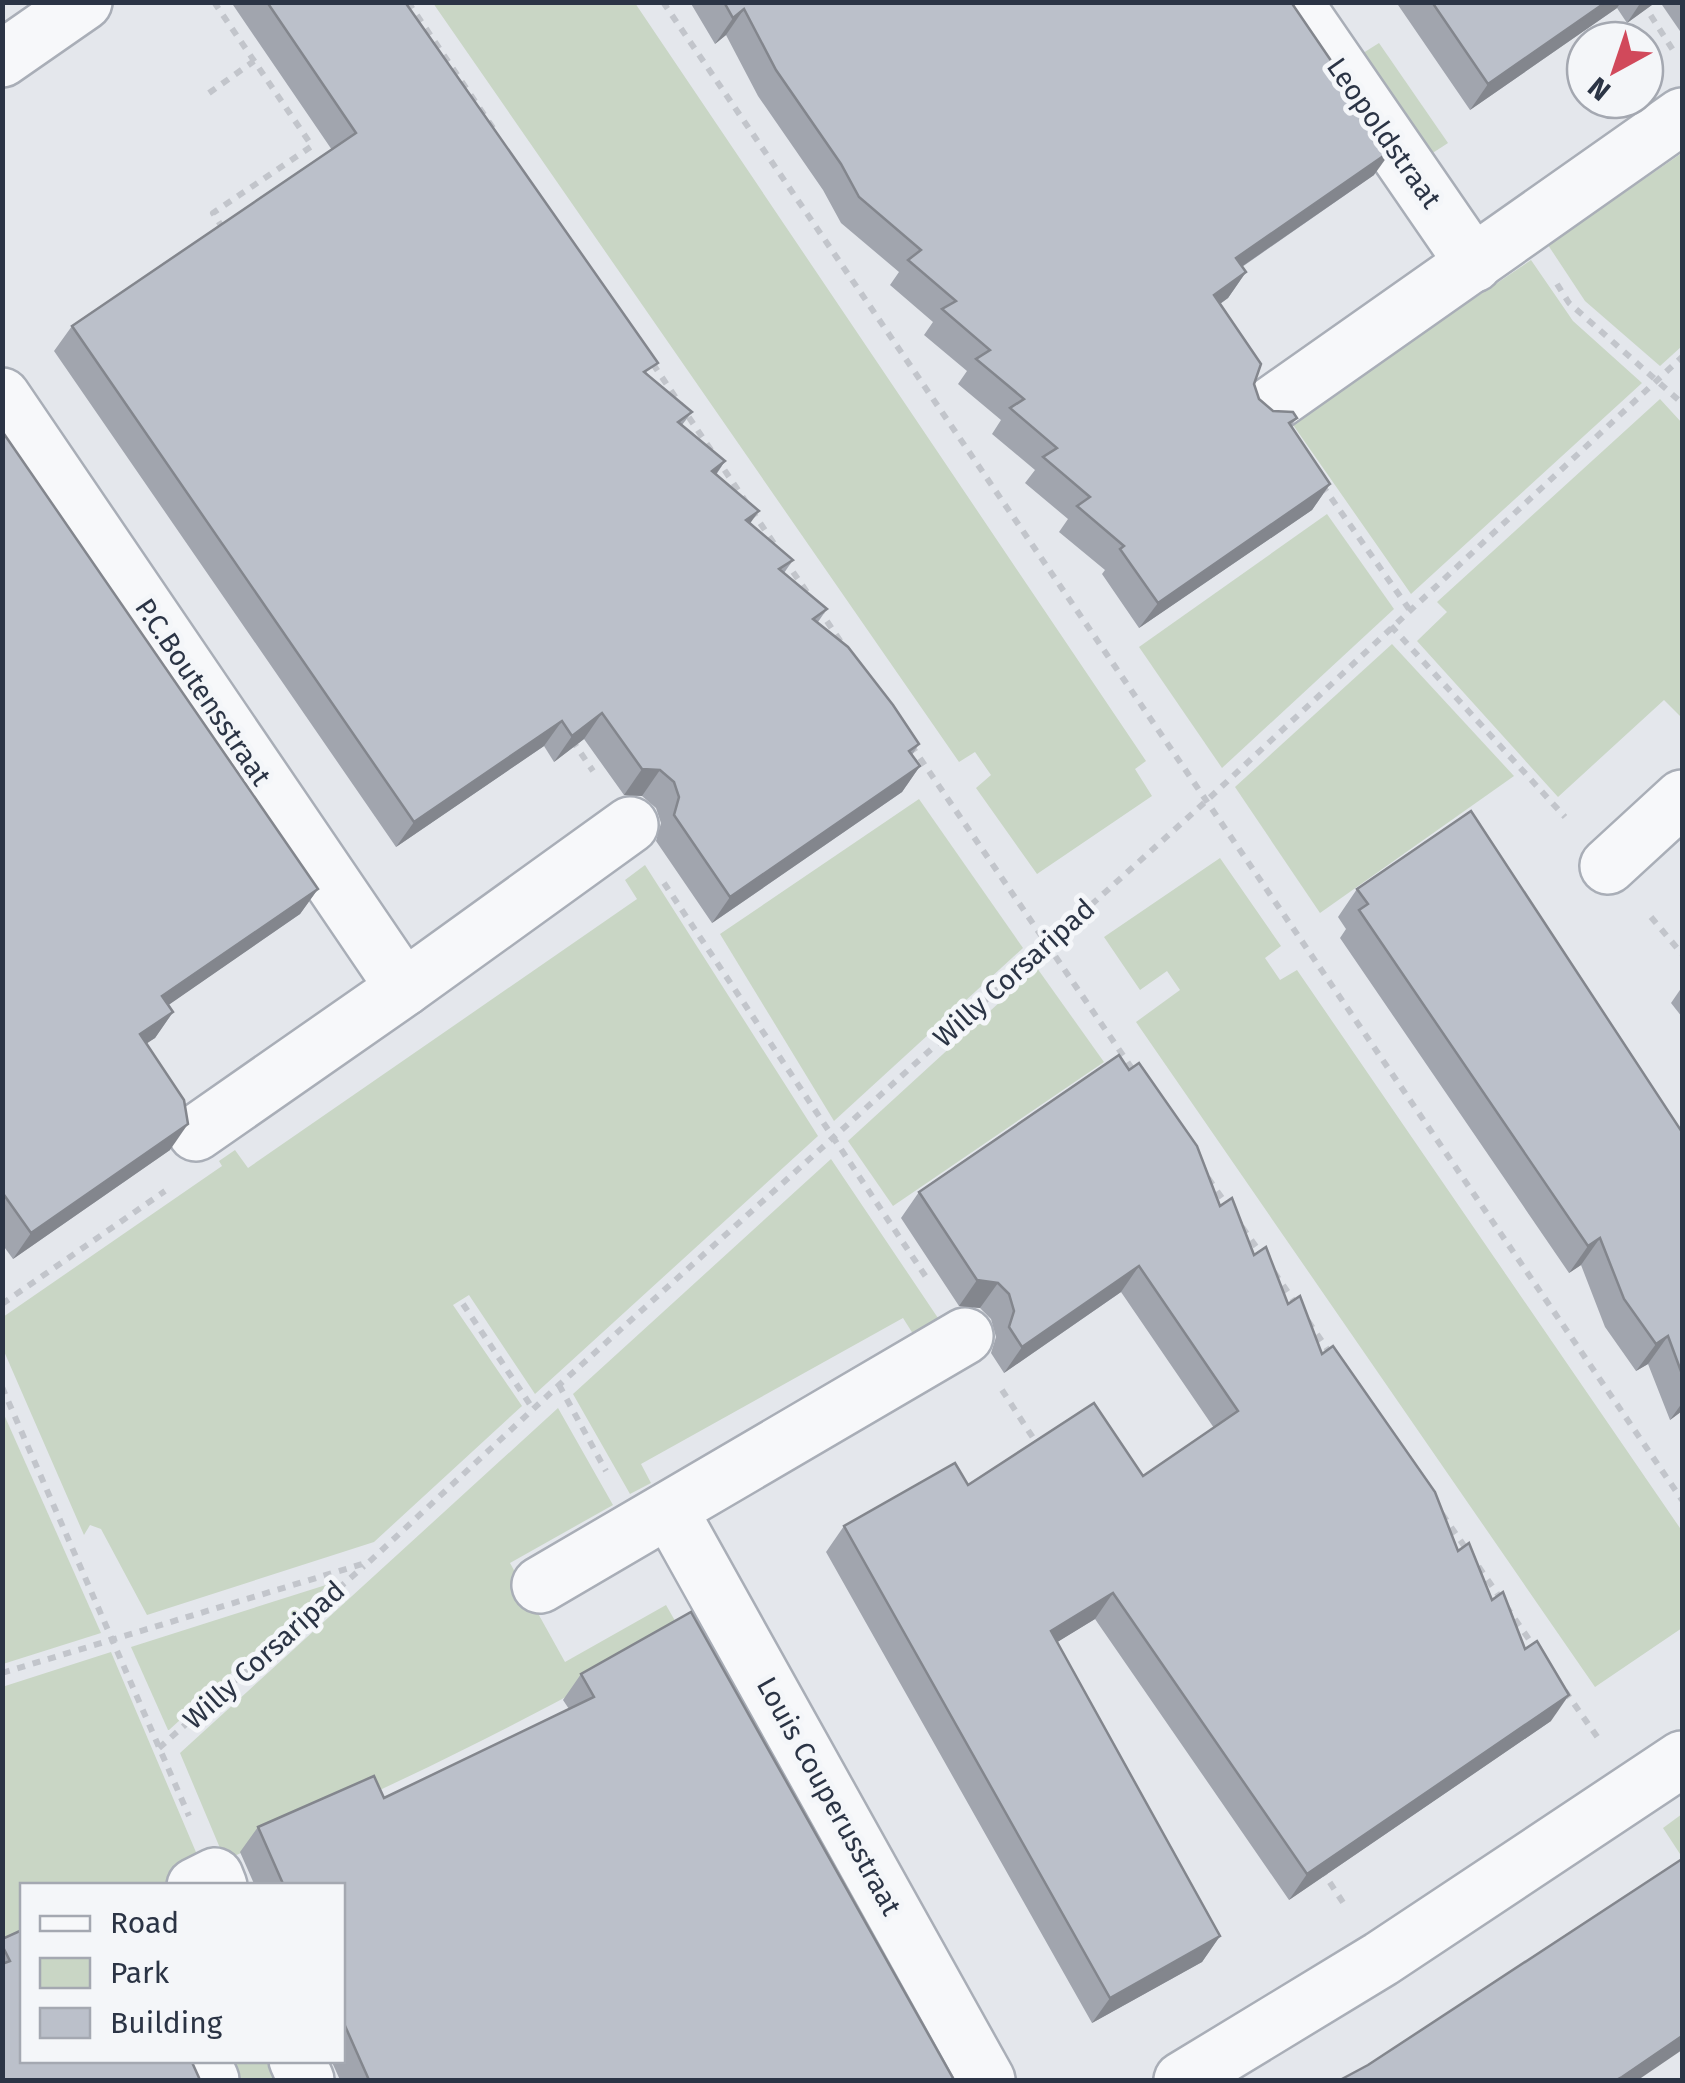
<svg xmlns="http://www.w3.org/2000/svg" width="1685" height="2083" viewBox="0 0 1685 2083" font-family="'Fira Sans',sans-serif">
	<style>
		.green { fill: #c9d6c5 }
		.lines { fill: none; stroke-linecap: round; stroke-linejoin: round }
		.minor-casing { stroke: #a9aeb7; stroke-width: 60 }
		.path { stroke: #c2c5cb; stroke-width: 6; stroke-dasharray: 8 8; stroke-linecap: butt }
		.minor { stroke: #f7f8fa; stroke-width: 55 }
		.wall { fill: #a1a5ae }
		.shaded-wall { fill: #83868d }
		.building { fill: #bbc0ca; stroke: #83868d; stroke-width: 2.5 }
		.labels { text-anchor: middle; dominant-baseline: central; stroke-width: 10; stroke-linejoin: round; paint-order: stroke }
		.street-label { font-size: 28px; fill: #2b3445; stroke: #f4f6f9 }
	</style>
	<rect width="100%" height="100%" fill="#e4e7ec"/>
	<g class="green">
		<polygon points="433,3 635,3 1146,761 1135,769 1152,796 1037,874 976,788 991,775 975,752 959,762"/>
		<polygon points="1379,43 1448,143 1428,156 1360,55"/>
		<polygon points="1682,153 1682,346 1660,366 1585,301 1548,245"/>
		<polygon points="1531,260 1573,321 1642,383 1411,594 1291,422"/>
		<polygon points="1660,399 1682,423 1682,718 1664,700 1558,797 1417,641 1447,612 1437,602"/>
		<polygon points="1327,514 1394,609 1222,768 1139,647"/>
		<polygon points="1392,644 1514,776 1320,913 1235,787"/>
		<polygon points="919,799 1023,948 834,1121 720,934"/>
		<polygon points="1220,858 1281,946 1265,958 1280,980 1297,970 1682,1531 1682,1628 1595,1687 1136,1022 1180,990 1167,971 1140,990 1104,937"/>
		<polygon points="645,865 818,1136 535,1394 469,1295 453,1305 522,1406 374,1542 147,1615 101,1529 90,1525 84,1535 3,1349 3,1317 222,1166 219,1161 235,1150 248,1168 637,899 625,880"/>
		<polygon points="1037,968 1104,1062 893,1206 848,1141"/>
		<polygon points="831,1159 940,1321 915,1337 903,1318 641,1464 651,1483 630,1494 573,1394"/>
		<path d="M558,1408l55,97 -103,58 55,99 101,-57 16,28c-148,85 -300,159 -457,227l-45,-107z"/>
		<polygon points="2,1410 101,1633 3,1664 2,1664"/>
		<polygon points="329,1584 169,1730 168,1730 131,1647"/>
		<polygon points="111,1652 204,1871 170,1885 22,1886 22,1949 3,1958 2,1687"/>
		<polygon points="1682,1814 1682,1857 1663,1828"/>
		<polygon points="286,2060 279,2080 235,2080 231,2061"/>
	</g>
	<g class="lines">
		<defs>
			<g id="minor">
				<polyline points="1294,2 1474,264"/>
				<polyline points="2,59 84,2"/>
				<polyline points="2,396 404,988 196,1133"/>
				<polyline points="1267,408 1682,116"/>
				<polyline points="1608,866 1682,798"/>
				<polyline points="404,988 630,825"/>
				<polyline points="670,1511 987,2080"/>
				<polyline points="540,1585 965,1336"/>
				<polyline points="195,1886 215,1876 219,1886"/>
				<polyline points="202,2060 211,2080"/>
				<polyline points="297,2060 306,2080"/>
				<polyline points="1182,2080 1381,1959 1682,1759"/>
			</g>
		</defs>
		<use href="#minor" class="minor-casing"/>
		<g class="path">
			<polyline points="214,2 312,146 213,213 224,230"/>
			<polyline points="408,2 497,134"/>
			<polyline points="663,2 1682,1500"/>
			<polyline points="1642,2 1673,50"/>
			<polyline points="209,93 254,61"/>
			<polyline points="1557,284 1569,303 1682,403"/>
			<polyline points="653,364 777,548"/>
			<polyline points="1322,485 1409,609"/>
			<polyline points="784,559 811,598"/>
			<polyline points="818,608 845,648"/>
			<polyline points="1391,626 1565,817"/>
			<polyline points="572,740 593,771"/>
			<polyline points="911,745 1135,1073"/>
			<polyline points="664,883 928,1280"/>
			<polyline points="1651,917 1682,954"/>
			<polyline points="1208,1178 1229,1208"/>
			<polyline points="1242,1227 1264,1258"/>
			<polyline points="1274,1272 1298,1307"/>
			<polyline points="2,1304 165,1191"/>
			<polyline points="463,1304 533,1409"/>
			<polyline points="1308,1321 1332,1356"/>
			<polyline points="559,1385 606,1471"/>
			<polyline points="2,1387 189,1816"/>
			<polyline points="1002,1390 1039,1447"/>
			<polyline points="1442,1514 1535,1648"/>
			<polyline points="2,1673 369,1562 559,1385 1204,803 1682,357"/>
			<polyline points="1565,1691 1598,1738"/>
			<polyline points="159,1748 364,1566"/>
			<polyline points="1321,1869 1344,1904"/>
		</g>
		<use href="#minor" class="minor"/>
	</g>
	<g class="wall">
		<polygon points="231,2 405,2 649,376 692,412 682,425 725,461 716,475 750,524 793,560 784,573 827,609 818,622 919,744 912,755 920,766 902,792 712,923 656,841 661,823 656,808 642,796 624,795 584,739 554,762 544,746 396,847 54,351 72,326 332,150"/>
		<polygon points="690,2 1291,2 1374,175 1242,267 1246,272 1228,298 1220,304 1259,399 1273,411 1297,418 1291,426 1330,484 1312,510 1139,628 1102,574 1105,570 1059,532 1068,519 1025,483 1035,470 992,434 1001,420 958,384 967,371 924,335 933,322 890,285 899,272 841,223 823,190 758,96 726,35 715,44"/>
		<polygon points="1396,2 1656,2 1627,23 1617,8 1470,110"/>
		<polygon points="1660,2 1682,2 1682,34"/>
		<polygon points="2,431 318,889 300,914 168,1005 173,1012 155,1038 146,1043 170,1150 13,1259 2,1244"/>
		<polygon points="1357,889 1682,1132 1682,1411 1670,1420 1648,1364 1636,1371 1605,1327 1581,1265 1569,1273 1340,938 1346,929 1338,917"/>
		<polygon points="1682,987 1682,1017 1671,1003"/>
		<polygon points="919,1192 1220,1206 1492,1600 1551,1721 1289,1900 1095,1619 1057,1642 1220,1936 1202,1962 1092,2023 826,1552 844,1526 968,1485 1143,1476 1214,1428 1121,1292 1004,1373 991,1353 996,1337 991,1319 980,1308 959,1306 901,1218"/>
		<polygon points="581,1674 954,2080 340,2080 331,2060 342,2060 342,1886 255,1886 240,1852 258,1827 384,1798 569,1709 563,1700"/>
		<polygon points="2,1939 200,2080 2,2080"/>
	</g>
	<g class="shaded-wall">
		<polygon points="1606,2 1621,2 1617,8 1470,110 1488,84"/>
		<polygon points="1641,2 1656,2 1627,23"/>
		<polygon points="744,9 726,35 715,44 733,18"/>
		<polygon points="1392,150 1374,175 1218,283 1236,258"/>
		<polygon points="1246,272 1228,298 1196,321 1214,295"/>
		<polygon points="725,461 707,487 712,471"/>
		<polygon points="1330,484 1312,510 1139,628 1158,603"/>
		<polygon points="759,511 741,536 746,520"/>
		<polygon points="602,713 584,739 554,762 572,736"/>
		<polygon points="562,721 544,746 396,847 414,822"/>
		<polygon points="920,766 902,792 712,923 730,897"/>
		<polygon points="642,769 660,770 642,796 624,795"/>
		<polygon points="318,889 300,914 144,1022 162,996"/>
		<polygon points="173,1012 155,1038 122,1060 140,1034"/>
		<polygon points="188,1124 170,1150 13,1259 31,1233"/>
		<polygon points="1600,1238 1581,1265 1569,1273 1588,1246"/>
		<polygon points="1139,1266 1121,1292 1004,1373 1022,1347"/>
		<polygon points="977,1280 998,1283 980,1308 959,1306"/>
		<polygon points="1668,1336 1648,1364 1636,1371 1656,1344"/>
		<polygon points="1682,1403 1682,1411 1670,1420"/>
		<polygon points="1113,1593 1095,1619 1033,1657 1051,1631"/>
		<polygon points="1569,1695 1551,1721 1289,1900 1307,1874"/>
		<polygon points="1220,1936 1202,1962 1092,2023 1110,1998"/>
		<polygon points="1682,2036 1682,2050 1638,2080 1616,2080"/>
	</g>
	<g class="building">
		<polygon points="267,2 405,2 658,363 644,372 692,412 678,422 725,461 712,471 759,511 746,520 793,560 779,569 827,609 813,619 848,647 893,705 919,744 909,751 920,766 730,897 674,815 679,797 674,782 660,770 642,769 602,713 572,736 562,721 414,822 72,326 356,133"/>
		<polygon points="724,2 1291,2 1392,150 1236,258 1246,272 1214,295 1261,364 1254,384 1259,399 1273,411 1293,412 1297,418 1289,423 1330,484 1158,603 1120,549 1124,546 1077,506 1090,497 1043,457 1057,448 1010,408 1024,399 976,359 990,350 942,309 956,301 908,260 921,250 859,197 841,164 776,70 744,9 733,18"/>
		<polygon points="1432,2 1606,2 1488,84"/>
		<polygon points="2,431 318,889 162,996 173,1012 140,1034 184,1100 188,1124 31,1233 2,1192"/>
		<polygon points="1471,811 1682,1132 1682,1374 1668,1336 1656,1344 1624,1299 1600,1238 1588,1246 1359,910 1368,904 1357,889"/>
		<polygon points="1119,1055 1129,1070 1139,1063 1197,1146 1220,1206 1232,1198 1254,1255 1266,1247 1288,1304 1300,1296 1322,1354 1333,1346 1435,1492 1458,1551 1469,1543 1492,1600 1503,1592 1525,1649 1537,1641 1569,1695 1307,1874 1113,1593 1051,1631 1220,1936 1110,1998 844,1526 955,1463 968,1485 1094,1403 1143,1476 1238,1411 1139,1266 1022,1347 1009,1327 1014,1311 1009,1294 998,1283 977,1280 919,1192"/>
		<polygon points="691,1612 954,2080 369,2080 342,2019 342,1886 284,1886 258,1827 374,1776 384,1798 594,1697 581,1674"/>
		<polygon points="1682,1859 1682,2036 1622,2077 1616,2080 1340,2080 1368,2065"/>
		<polygon points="22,1930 22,2060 191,2060 200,2080 2,2080 2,1964 10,1961 2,1945 2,1939"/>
	</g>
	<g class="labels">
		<g class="street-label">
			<text transform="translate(1384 133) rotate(55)">Leopoldstraat</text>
			<text transform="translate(203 692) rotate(56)">P.C.Boutensstraat</text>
			<text transform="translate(1014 973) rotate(-42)">Willy Corsaripad</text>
			<text transform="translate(264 1655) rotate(-42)">Willy Corsaripad</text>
			<text transform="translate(829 1796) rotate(61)">Louis Couperusstraat</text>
		</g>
	</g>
	<rect width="1685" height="2083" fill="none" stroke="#2b3445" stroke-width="10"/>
	<rect x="20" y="1883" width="325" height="180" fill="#f4f6f9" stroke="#a4a8b1" stroke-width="2.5"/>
	<rect x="40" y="1916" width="50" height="15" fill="#f7f8fa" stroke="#a4a8b1" stroke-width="2.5"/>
	<text x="110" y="1933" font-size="30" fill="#2b3445">Road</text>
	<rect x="40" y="1958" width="50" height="30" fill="#c9d6c5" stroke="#a4a8b1" stroke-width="2.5"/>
	<text x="110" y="1983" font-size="30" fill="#2b3445">Park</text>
	<rect x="40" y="2008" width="50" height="30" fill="#bbc0ca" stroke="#a4a8b1" stroke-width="2.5"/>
	<text x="110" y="2033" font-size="30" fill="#2b3445">Building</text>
	<g transform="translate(1615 70) rotate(220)"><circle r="48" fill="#f4f6f9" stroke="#a4a8b1" stroke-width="2.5"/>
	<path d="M0-8L18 38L0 25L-18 38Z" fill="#d1495b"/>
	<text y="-15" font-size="28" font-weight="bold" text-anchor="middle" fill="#2b3445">N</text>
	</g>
</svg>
